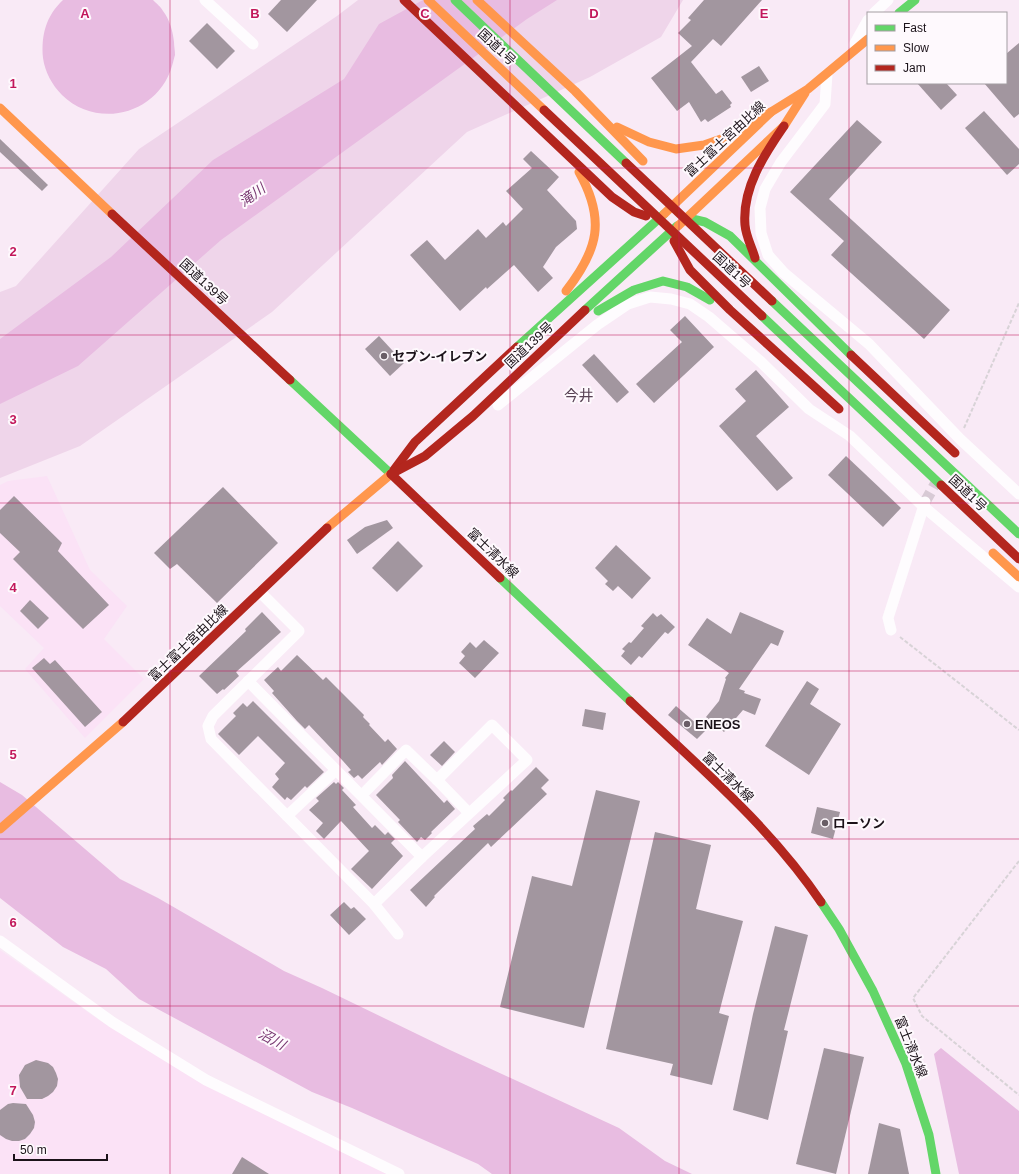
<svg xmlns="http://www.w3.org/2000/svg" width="1019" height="1174" viewBox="0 0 1019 1174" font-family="Arial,'Noto Sans JP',sans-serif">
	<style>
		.built { fill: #fbe2f6 }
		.green { fill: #efd5ea }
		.water { fill: #e8bce1 }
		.building { fill: #a2969f }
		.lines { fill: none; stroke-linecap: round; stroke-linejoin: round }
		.street-tunnel { stroke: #d8cad5; stroke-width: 11; stroke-dasharray: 11 5.5; stroke-linecap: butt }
		.path { stroke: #d8d3d7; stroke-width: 2; stroke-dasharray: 4 2; stroke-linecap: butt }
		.street { stroke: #fefcfe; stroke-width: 11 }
		.fast { stroke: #63d668; stroke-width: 9 }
		.slow { stroke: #ff974d; stroke-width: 9 }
		.jam { stroke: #b3261e; stroke-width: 9 }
		.grid { fill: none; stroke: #c2185b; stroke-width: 1; stroke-opacity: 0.55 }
		.poi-dot { fill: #695e66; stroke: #fef9fd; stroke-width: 1.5 }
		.labels { text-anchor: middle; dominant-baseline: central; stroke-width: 4; stroke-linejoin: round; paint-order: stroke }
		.street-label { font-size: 13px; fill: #1b1219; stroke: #fef9fd }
		.poi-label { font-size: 13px; font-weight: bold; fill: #1b1219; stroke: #fef9fd; text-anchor: start }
		.water-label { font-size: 14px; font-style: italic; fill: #773670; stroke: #fef9fd }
		.quarter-label { font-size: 15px; fill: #594355; stroke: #fef9fd }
		.grid-label { font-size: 13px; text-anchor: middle; font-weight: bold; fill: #c2185b; stroke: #fef9fd; stroke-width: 4; stroke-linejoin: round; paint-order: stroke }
	</style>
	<rect width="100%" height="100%" fill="#f9eaf6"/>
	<g class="built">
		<polygon points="47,476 90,570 127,606 104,639 144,679 85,738 25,669 44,648 0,606 0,485 8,481"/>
		<polygon points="0,950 99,1020 222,1093 389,1174 0,1174"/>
	</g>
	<polygon class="green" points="358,0 683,0 661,37 590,77 467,132 272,312 80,446 0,478 0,292 16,286 139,149 337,16"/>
	<g class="water">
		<path d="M63,0h90c3,3 8,7 10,11 7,9 10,21 11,31 0,4 1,9 1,13 -1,3 -2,8 -3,11 -14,48 -74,64 -110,29 -10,-10 -17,-23 -19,-37 -2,-23 3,-42 20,-58z"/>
		<polygon points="423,0 557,0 527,19 221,240 78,366 0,404 0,339 111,257 213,160 344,79 379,24"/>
		<polygon points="0,782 22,795 120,879 158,898 284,971 322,988 450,1050 619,1128 665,1161 692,1174 492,1174 478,1164 352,1108 312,1092 139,999 106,969 63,947 0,898"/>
		<polygon points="941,1048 1019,1111 1019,1174 959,1174 934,1054"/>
	</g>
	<g class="building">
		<polygon points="281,0 317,0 287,32 268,14"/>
		<polygon points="704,0 762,0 721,46 713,39 691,62 716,94 722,90 732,103 730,105 731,107 708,122 705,119 701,122 689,102 677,111 651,78 692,46 678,33 691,20 688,18"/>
		<polygon points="207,23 235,51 217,69 189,41"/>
		<polygon points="1019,43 1019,114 1014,118 984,83 1006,83 1006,54"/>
		<polygon points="759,66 769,81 751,92 741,77"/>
		<polygon points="917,83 946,83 957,95 941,110"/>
		<polygon points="984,111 1019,149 1019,164 1007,175 965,128"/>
		<polygon points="857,120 882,142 829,199 950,310 924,339 831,255 844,241 790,192"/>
		<polygon points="0,139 48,185 42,191 0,152"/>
		<polygon points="531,151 559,177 547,190 576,221 577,229 556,247 543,267 553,278 538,292 514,265 487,289 486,287 460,311 410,255 427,240 445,260 478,229 486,238 503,222 506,226 523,209 506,191 532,168 523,159"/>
		<polygon points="685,316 714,347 654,403 636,384 682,342 670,330"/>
		<polygon points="379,336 404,363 390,376 365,349"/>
		<polygon points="594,354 629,392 617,403 582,365"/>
		<polygon points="756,370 789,407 756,436 793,478 777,491 719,426 746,401 735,389"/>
		<polygon points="846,456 901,508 883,527 828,475"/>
		<polygon points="223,487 278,543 217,603 177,564 170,569 154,553"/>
		<polygon points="14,496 62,543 58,551 109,605 83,629 13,559 20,552 0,533 0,510"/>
		<polygon points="387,520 393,528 357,554 347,540 365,527"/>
		<polygon points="398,541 423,566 397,592 372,568"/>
		<polygon points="616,545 651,578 632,599 618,586 613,591 605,584 608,581 595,568"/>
		<polygon points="30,600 49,618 38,629 20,611"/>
		<polygon points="262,612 281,632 236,672 239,676 224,690 223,689 217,694 199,676 246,631 245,629"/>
		<polygon points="740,612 784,631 778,646 771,643 739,689 745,691 744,693 761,699 755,715 743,710 724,732 706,717 719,701 726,679 725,678 729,673 688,645 707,618 731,634"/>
		<polygon points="653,613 657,617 661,614 675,627 668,634 665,632 642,658 639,656 631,665 621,656 625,651 622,649 629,642 631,643 644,628 641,626"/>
		<polygon points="484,640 499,653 475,678 459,663 465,656 461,652 470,642 476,648"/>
		<polygon points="297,655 323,680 326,677 364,715 363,717 370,724 369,725 385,742 388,739 397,749 382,765 380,762 362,779 358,775 354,778 348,772 351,770 343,761 309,725 305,729 297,721 272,693 274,691 264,680 278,667 281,671"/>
		<polygon points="44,658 50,664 55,660 102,712 85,727 32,668"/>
		<polygon points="807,681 819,689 810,704 841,724 809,775 765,746"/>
		<polygon points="253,701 324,772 307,788 305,786 291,800 287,797 285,800 272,787 279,779 275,774 285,763 258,736 239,755 218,734 236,716 233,713 243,703 247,707"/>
		<polygon points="676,706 705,731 697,739 668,715"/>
		<polygon points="585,709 606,713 603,730 582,726"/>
		<polygon points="444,741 455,752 442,766 430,755"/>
		<polygon points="405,761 444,803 447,800 455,809 431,832 432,833 425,840 421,837 417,842 398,822 400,820 376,795 393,778 392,775"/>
		<polygon points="536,767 549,780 541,788 547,794 491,847 488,843 434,896 435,897 426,907 410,890 475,829 473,826 487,814 489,816 505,800 503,798 511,790 512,791"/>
		<polygon points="334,782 336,784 338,782 344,788 342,790 356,805 353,807 372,828 375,825 385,835 388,832 395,839 391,843 403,856 372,889 351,869 369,851 341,821 324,839 316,831 323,823 309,810 319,801 316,798"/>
		<polygon points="596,790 640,801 584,1028 500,1007 532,876 572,886"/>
		<polygon points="817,807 840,812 833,839 811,833"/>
		<polygon points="655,832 711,845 696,909 743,921 719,1013 729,1016 712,1085 670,1075 673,1064 606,1049"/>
		<polygon points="344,902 351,909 354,907 366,919 349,935 330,915"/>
		<polygon points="775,926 808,935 784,1030 788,1031 768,1120 733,1110 753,1014"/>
		<polygon points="824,1048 864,1057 836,1174 796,1164"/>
		<polygon points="36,1060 48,1063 53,1067 56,1073 58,1079 57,1086 53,1092 48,1096 42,1099 27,1099 20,1087 19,1075 25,1065"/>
		<polygon points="13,1103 26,1104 33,1115 35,1122 34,1128 30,1134 25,1139 19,1141 12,1141 6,1139 0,1135 0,1110 8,1104"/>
		<polygon points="879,1123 900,1129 909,1174 868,1174"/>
		<polygon points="242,1157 269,1174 232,1174"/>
	</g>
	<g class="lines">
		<polyline class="street-tunnel" points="925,502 938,479"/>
		<g class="path">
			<polyline points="964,428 1019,303"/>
			<polyline points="900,637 1019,730"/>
			<polyline points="1019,861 913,998 922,1016 1019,1095"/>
		</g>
		<g class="street">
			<polyline points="205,0 253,44"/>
			<polyline points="874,13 888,0"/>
			<polyline points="854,45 868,20"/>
			<polyline points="827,74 825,104 781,162 765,189 760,208 761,233 768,255 784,273 869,344 960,439 1019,494"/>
			<polyline points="498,405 597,325 628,304 650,297 671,299 690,304 709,317 761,362 809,409 850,436 924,507 1019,587"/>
			<polyline points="260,592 299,631 213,716 208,726 211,739 374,904 398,934"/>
			<polyline points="891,630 888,618 925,502"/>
			<polyline points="248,681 422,857"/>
			<polyline points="362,795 406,750 437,780"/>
			<polyline points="287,816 336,770"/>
			<polyline points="374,904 422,857 527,760 492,725 437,780 469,813"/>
			<polyline points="0,941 112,1022 206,1080 399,1174"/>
		</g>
		<g class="fast">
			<polyline points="455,0 626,163"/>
			<polyline points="899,13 915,0"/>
			<polyline points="688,218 705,222 730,236 851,355"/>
			<polyline points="772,301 1019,534"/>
			<polyline points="585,310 677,226"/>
			<polyline points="598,311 634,290 663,281 687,287 710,300"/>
			<polyline points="762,316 941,485"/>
			<polyline points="517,347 664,214"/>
			<polyline points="290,380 391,474"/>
			<polyline points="500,578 630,701"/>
			<polyline points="821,902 839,929 873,991 906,1064 929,1135 936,1174"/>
		</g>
		<g class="slow">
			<polyline points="428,0 544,110"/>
			<polyline points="477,0 575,91 643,161"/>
			<polyline points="0,108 112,214"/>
			<polyline points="617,127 649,142 676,149 704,145 724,138 771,112"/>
			<polyline points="664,214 771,112 808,89 868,39"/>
			<polyline points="678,226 784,126 805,93"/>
			<path d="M566,291c32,-41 40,-71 13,-119"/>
			<polyline points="327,528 391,474"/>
			<polyline points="993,553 1019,577"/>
			<polyline points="0,829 123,722"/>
		</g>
		<g class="jam">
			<polyline points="404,0 612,197 634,212 646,216"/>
			<polyline points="544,110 762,316"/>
			<polyline points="626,163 772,301"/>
			<polyline points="112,214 290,380"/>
			<polyline points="674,241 690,270 730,310 839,409"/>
			<path d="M755,258c-3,-11 -9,-21 -10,-33 -3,-37 19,-70 39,-99"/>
			<polyline points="851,355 955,453"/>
			<polyline points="394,470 415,442 517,347"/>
			<polyline points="391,474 500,578"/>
			<polyline points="391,474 425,456 473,416 585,310"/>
			<polyline points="941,485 1019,559"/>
			<path d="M630,701c66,63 139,124 191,201"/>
			<polyline points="123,722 327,528"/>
		</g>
	</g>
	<path class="grid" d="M170,0v1174M340,0v1174M510,0v1174M679,0v1174M849,0v1174M0,168h1019M0,335h1019M0,503h1019M0,671h1019M0,839h1019M0,1006h1019"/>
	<g class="poi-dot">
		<circle cx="384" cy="356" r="4"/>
		<circle cx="687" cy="724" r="4"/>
		<circle cx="825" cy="823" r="4"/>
	</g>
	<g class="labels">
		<g class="street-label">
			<text transform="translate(497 47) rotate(43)">国道1号</text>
			<text transform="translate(725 139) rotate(-43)">富士富士宮由比線</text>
			<text transform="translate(732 270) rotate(43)">国道1号</text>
			<text transform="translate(204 282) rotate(43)">国道139号</text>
			<text transform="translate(529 345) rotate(-43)">国道139号</text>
			<text transform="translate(968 493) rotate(43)">国道1号</text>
			<text transform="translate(493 553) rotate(44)">富士清水線</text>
			<text transform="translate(188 643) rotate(-44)">富士富士宮由比線</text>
			<text transform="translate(728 777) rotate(44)">富士清水線</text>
			<text transform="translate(911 1047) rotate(68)">富士清水線</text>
		</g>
		<g class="poi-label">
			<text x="392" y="356">セブン-イレブン</text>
			<text x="695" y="724">ENEOS</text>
			<text x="833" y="823">ローソン</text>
		</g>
		<g class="water-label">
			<text transform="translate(252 195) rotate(-36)">滝川</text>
			<text transform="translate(272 1039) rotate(28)">沼川</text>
		</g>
		<g class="quarter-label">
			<text x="579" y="395">今井</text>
		</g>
	</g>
	<g class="grid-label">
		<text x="85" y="18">A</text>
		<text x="255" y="18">B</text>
		<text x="425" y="18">C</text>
		<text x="594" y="18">D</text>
		<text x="764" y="18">E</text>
		<text x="13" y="88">1</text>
		<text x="13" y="256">2</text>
		<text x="13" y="424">3</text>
		<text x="13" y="592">4</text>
		<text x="13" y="759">5</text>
		<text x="13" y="927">6</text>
		<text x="13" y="1095">7</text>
	</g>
	<rect x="867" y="12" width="140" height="72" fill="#fef9fd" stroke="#a39da2"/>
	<rect x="875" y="25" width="20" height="6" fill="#63d668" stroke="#a39da2"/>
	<text x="903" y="32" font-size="12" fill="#1b1219">Fast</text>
	<rect x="875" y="45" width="20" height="6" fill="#ff974d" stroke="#a39da2"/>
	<text x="903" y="52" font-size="12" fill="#1b1219">Slow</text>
	<rect x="875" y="65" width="20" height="6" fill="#b3261e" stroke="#a39da2"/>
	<text x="903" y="72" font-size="12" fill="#1b1219">Jam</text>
	<path d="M14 1154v6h93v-6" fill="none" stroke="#1b1219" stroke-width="2"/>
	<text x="20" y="1154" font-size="12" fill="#1b1219" stroke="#fef9fd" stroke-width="3" paint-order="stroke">50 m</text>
</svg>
